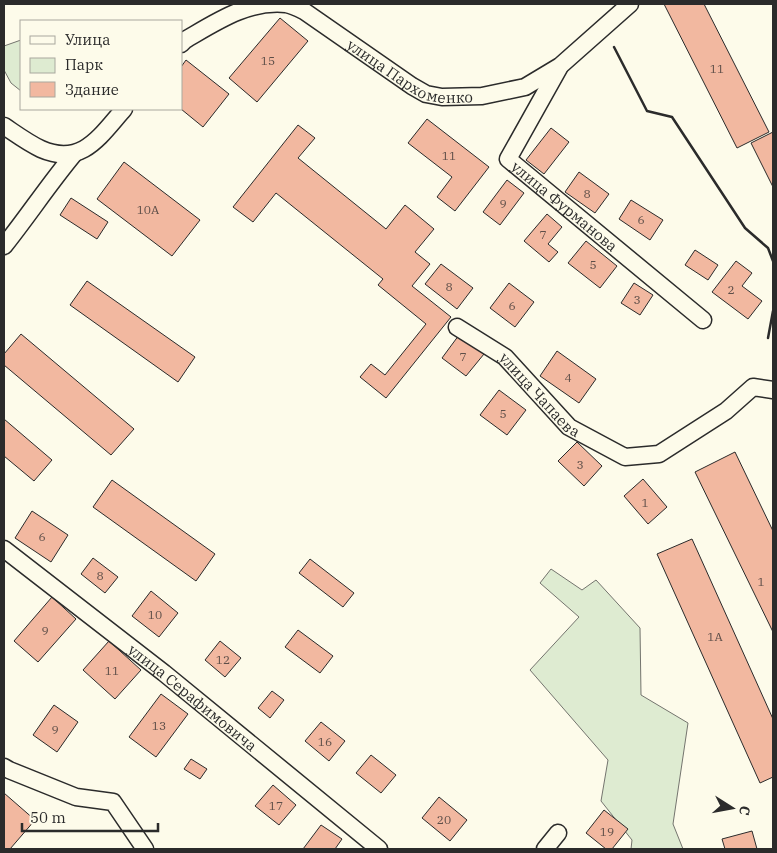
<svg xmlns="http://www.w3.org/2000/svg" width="777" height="853" viewBox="0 0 777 853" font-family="'IBM Plex Serif',serif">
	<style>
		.green { fill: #deebd1; stroke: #74746e }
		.building { fill: #f2b8a0; stroke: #2b2b2b }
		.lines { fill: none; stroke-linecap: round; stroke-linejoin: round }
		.street-casing { stroke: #2b2b2b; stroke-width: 19 }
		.street { stroke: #fdfbea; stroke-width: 16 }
		.wall { stroke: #2b2b2b; stroke-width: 2.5 }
		.labels { text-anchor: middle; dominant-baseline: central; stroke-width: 4; stroke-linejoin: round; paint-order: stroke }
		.number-label { font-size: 12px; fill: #5d4e48 }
		.street-label { font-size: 15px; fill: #2b2b2b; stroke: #fdfbea }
	</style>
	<rect width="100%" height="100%" fill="#fdfbea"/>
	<g class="green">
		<polygon points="21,40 21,91 11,83 4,70 4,46"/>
		<polygon points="551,569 582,590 596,580 640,628 641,695 688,723 673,824 683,849 631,849 632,840 601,801 608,760 530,670 579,617 540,583"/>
	</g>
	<g class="building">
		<polygon points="664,4 704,4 769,132 737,148"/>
		<polygon points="280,18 308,41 257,102 229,78"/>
		<polygon points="186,60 229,94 203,127 181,109 181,67"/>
		<polygon points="427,119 489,167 455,211 437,197 452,177 408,143"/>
		<polygon points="298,125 315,138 298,158 386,229 405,205 434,229 415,252 430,264 412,286 451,317 386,398 360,377 371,364 385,375 426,324 378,285 383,279 276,193 253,222 233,207"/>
		<polygon points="551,128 569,142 544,174 526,160"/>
		<polygon points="773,132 773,187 751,143"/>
		<polygon points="124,162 200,220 172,256 97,199"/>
		<polygon points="579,172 609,194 595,213 565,192"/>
		<polygon points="507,180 524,193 500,225 483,212"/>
		<polygon points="71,198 108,222 97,239 60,215"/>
		<polygon points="631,200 663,220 650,240 619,219"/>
		<polygon points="547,214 562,227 548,244 558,252 549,262 524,241"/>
		<polygon points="586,241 617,266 600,288 568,263"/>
		<polygon points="695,250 718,265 708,280 685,265"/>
		<polygon points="736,261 752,273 742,286 762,301 748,319 712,292"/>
		<polygon points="441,264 473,288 457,309 425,284"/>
		<polygon points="87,281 195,357 178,382 70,305"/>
		<polygon points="509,283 534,302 515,327 490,308"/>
		<polygon points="634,283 653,295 640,315 621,303"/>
		<polygon points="21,334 134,429 111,455 4,365 4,354"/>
		<polygon points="459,335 484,354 466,376 442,358"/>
		<polygon points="557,351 596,379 579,403 540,376"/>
		<polygon points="499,390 526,410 507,435 480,415"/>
		<polygon points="4,419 52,460 34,481 4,456"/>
		<polygon points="577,442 602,466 584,486 558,461"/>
		<polygon points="735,452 773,531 773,632 695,472"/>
		<polygon points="643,479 667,507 648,524 624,496"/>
		<polygon points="112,480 215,554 196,581 93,507"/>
		<polygon points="32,511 68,535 51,562 15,538"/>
		<polygon points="692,539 773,719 773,777 760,783 657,554"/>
		<polygon points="93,558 118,577 105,593 81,574"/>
		<polygon points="310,559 354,593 343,607 299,573"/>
		<polygon points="151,591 178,613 159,637 132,616"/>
		<polygon points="52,597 76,619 38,662 14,641"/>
		<polygon points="298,630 333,656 320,673 285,647"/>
		<polygon points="109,641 141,670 115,699 83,670"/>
		<polygon points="220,641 241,658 225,677 205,660"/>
		<polygon points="272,691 284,700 270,718 258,708"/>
		<polygon points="161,694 188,714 156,757 129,737"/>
		<polygon points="54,705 78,722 57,752 33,735"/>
		<polygon points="321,722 345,741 329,761 305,741"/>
		<polygon points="371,755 396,775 381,793 356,773"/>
		<polygon points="191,759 207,769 200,779 184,769"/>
		<polygon points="273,785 296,805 279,825 255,806"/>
		<polygon points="4,793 35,820 10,849 4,849"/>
		<polygon points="439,797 467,820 450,841 422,818"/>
		<polygon points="604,810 628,829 612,849 606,849 586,833"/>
		<polygon points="321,825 342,839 335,849 303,849"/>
		<polygon points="752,831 757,849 725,849 722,839"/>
	</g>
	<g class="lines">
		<defs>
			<g id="street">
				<path id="s1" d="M181,44l4,-4c31,-18 63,-40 101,-36 6,1 12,4 18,7l108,75 14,8 16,3 40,-1 43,-9 35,-21 70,-62"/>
				<path id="s2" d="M559,68l-51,91 195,161"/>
				<path d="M4,126c12,8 24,17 37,23 41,18 59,-13 83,-40"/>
				<path d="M4,246c24,-30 45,-62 70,-92"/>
				<path id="s3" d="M457,327l48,30 64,70 56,30 34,-3 67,-43 27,-24 20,3"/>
				<path id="s4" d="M4,549l160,124 215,176"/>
				<polyline points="4,767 9,770 76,797 113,802 145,849"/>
				<polyline points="545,849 558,833"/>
			</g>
		</defs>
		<use href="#street" class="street-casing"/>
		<use href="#street" class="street"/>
		<g class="wall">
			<polyline points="614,47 647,111 672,117 745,228 768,248 773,261"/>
			<polyline points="768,338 773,311"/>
		</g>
	</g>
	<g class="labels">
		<g class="number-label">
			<text x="268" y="60">15</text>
			<text x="717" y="68">11</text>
			<text x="449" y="155">11</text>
			<text x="587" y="193">8</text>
			<text x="503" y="203">9</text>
			<text x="148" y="209">10А</text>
			<text x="641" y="219">6</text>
			<text x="543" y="234">7</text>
			<text x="593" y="264">5</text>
			<text x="449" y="286">8</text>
			<text x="731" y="289">2</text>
			<text x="637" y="299">3</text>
			<text x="512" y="305">6</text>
			<text x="463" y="356">7</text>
			<text x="568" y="377">4</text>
			<text x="503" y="413">5</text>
			<text x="580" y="464">3</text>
			<text x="645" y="502">1</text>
			<text x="42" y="536">6</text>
			<text x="100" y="575">8</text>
			<text x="761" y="581">1</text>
			<text x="155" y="614">10</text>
			<text x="45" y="630">9</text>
			<text x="715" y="636">1А</text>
			<text x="223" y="659">12</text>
			<text x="112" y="670">11</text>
			<text x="159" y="725">13</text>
			<text x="55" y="729">9</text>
			<text x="325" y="741">16</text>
			<text x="276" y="805">17</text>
			<text x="444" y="819">20</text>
			<text x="607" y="831">19</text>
		</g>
		<g class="street-label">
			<text stroke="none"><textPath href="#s1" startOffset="259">улица Пархоменко</textPath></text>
			<text stroke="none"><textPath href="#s2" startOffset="178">улица Фурманова</textPath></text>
			<text stroke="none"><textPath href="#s3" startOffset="108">улица Чапаева</textPath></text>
			<text stroke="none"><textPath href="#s4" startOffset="240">улица Серафимовича</textPath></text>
		</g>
	</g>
	<rect width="777" height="853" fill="none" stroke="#2b2b2b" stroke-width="10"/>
	<rect x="20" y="20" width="162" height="90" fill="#fdfbea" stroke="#a9a89e"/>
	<rect x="30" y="36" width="25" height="8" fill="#fdfbea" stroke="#a9a89e"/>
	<text x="65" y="45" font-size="15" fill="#2b2b2b">Улица</text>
	<rect x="30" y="58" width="25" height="15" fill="#deebd1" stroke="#a9a89e"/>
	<text x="65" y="70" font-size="15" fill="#2b2b2b">Парк</text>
	<rect x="30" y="82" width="25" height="15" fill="#f2b8a0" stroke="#a9a89e"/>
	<text x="65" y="95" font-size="15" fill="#2b2b2b">Здание</text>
	<g transform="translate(732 808) rotate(101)" stroke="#fdfbea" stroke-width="4" paint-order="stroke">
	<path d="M0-4L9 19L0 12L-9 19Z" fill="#2b2b2b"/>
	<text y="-8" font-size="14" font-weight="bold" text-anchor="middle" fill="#2b2b2b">С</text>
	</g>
	<path d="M22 823v8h136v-8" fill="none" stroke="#2b2b2b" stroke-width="2.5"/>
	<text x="30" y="823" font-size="15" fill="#2b2b2b" stroke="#fdfbea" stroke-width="4" paint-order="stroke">50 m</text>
</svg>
